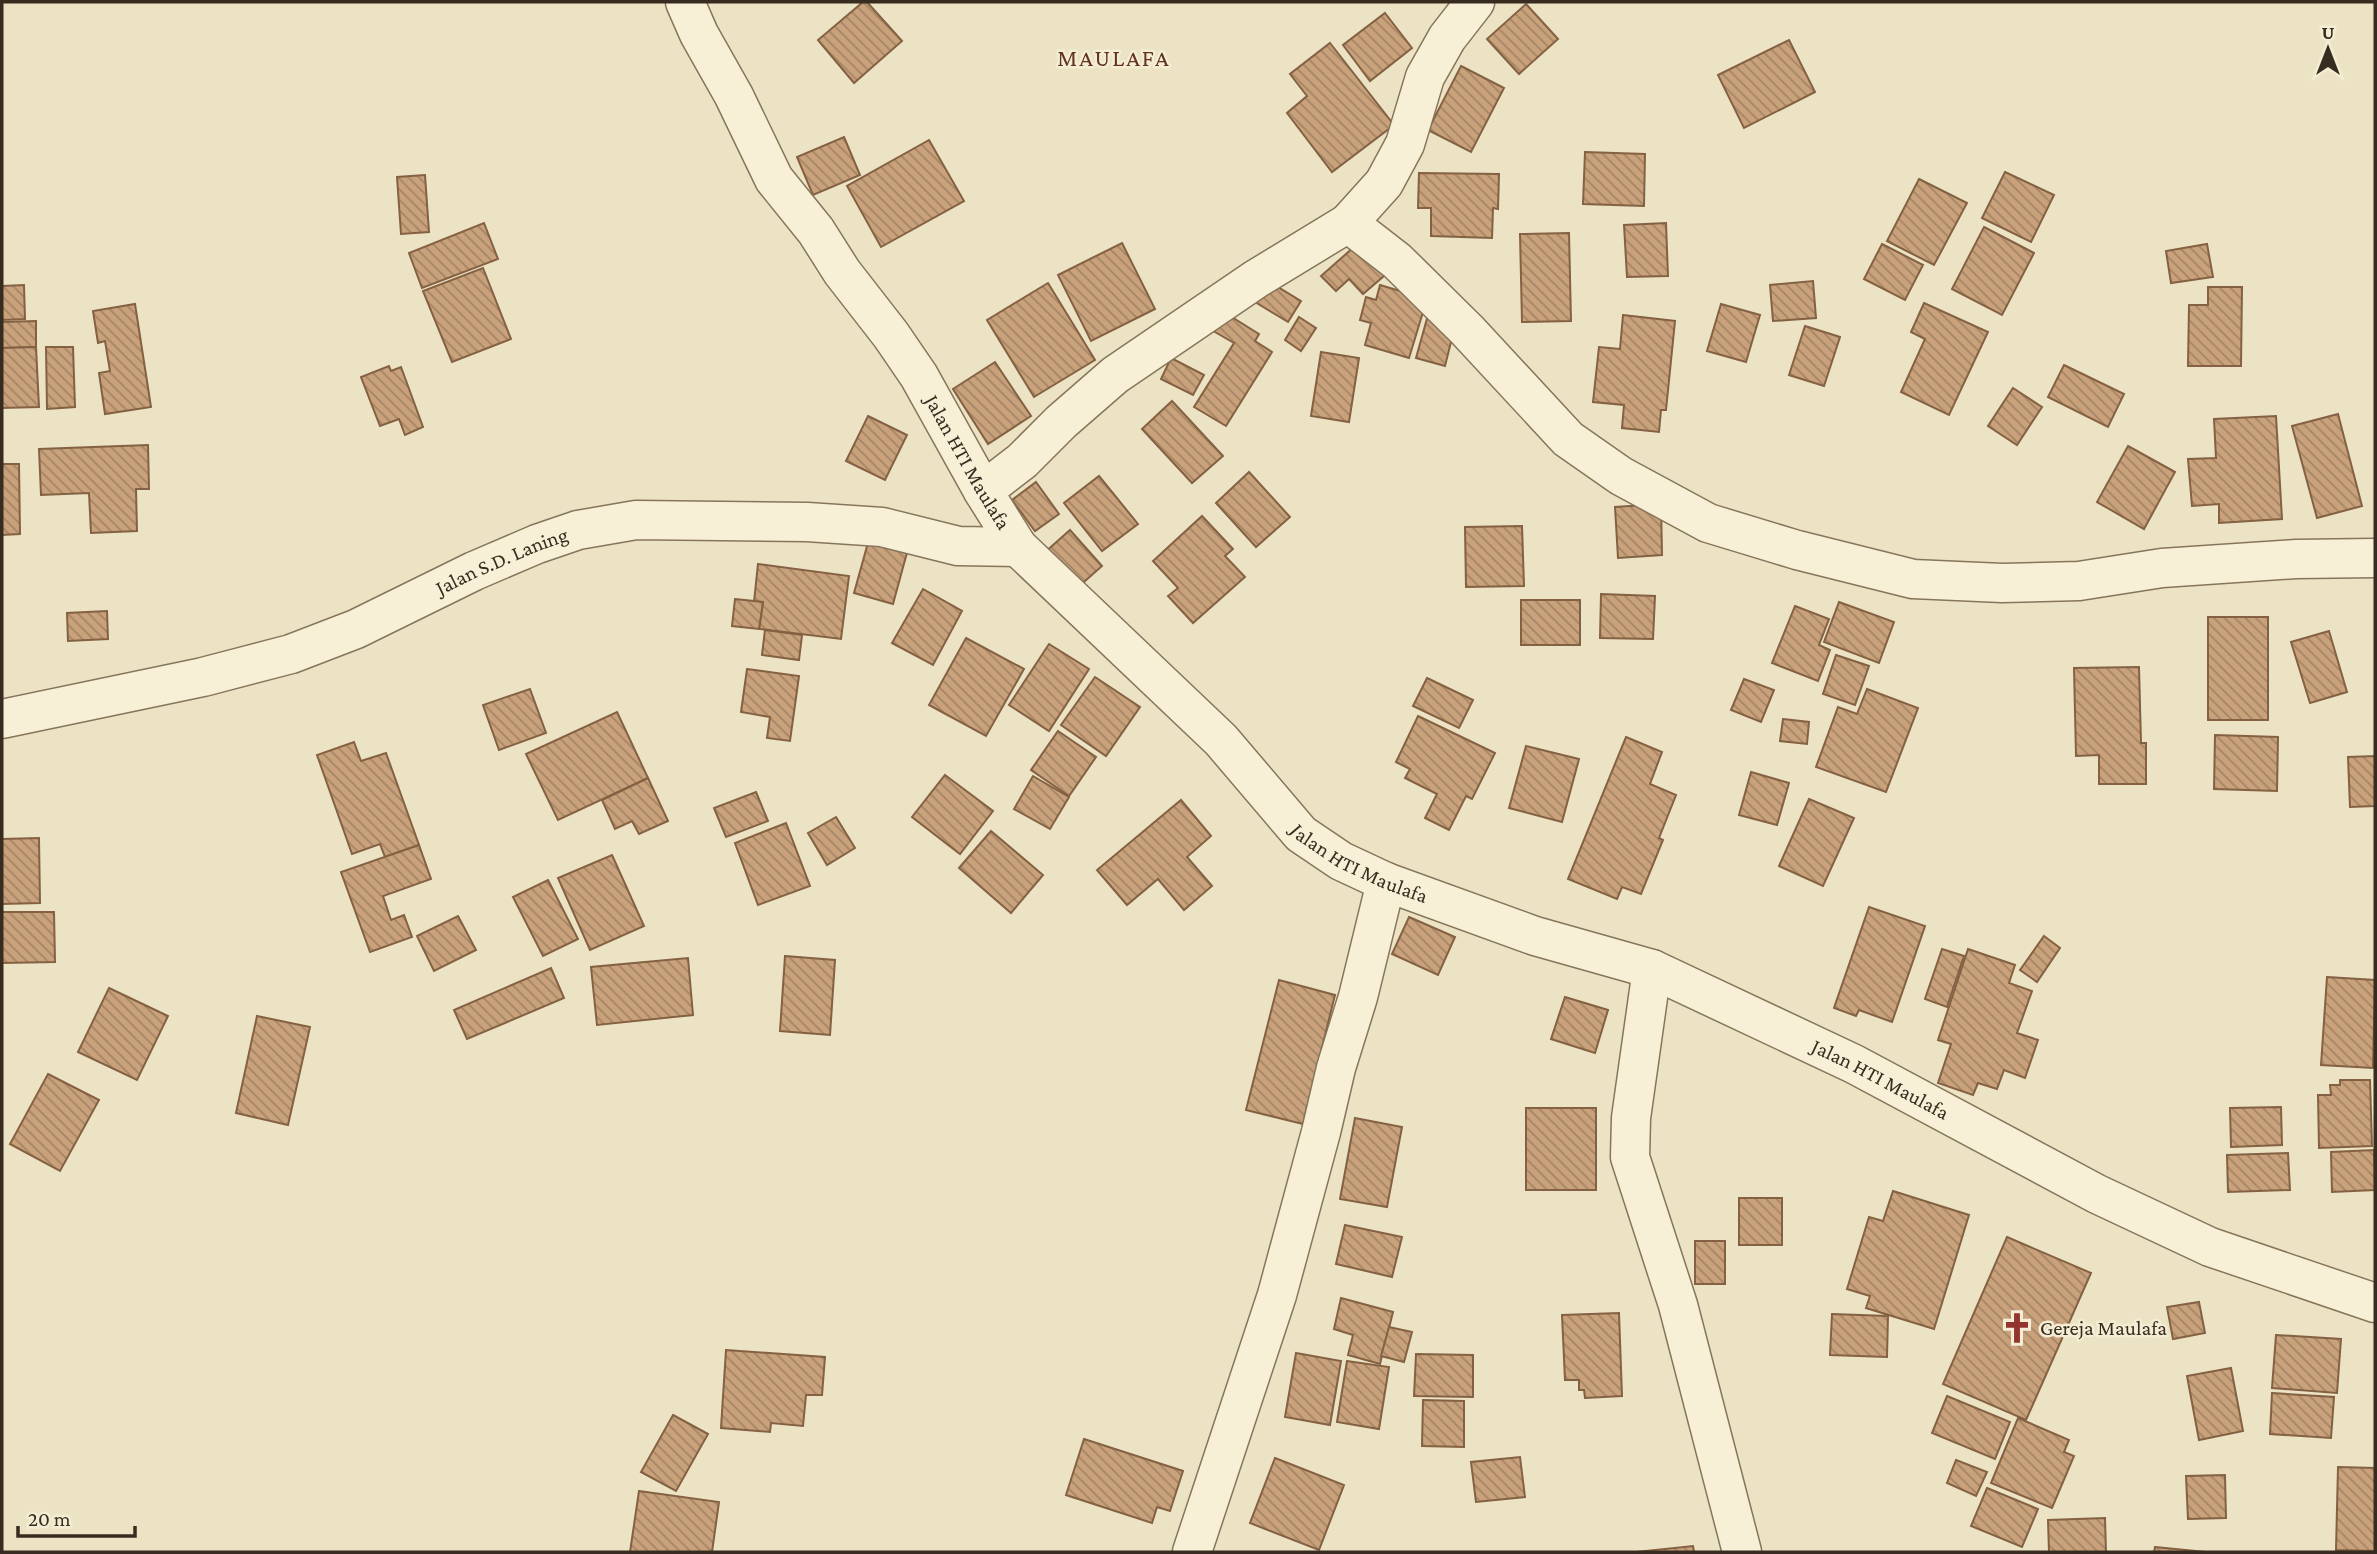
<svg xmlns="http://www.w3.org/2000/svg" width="2377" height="1554" viewBox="0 0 2377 1554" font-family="'Crimson Pro',serif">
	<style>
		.building { fill: url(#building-back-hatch); stroke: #846142; stroke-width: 2 }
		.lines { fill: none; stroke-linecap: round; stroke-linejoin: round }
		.minor-casing { stroke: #86755b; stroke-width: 41 }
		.tertiary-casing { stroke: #86755b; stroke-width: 41 }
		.minor { stroke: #f7f0d7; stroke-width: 38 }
		.tertiary { stroke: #f7f0d7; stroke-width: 38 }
		.labels { text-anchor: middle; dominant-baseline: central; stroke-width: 5; stroke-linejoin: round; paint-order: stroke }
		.street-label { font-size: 21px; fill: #372c1f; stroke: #f4edd3 }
		.poi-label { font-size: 21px; fill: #372c1f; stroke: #f4edd3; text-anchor: start }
		.quarter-label { font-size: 24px; letter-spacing: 2px; fill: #623320; stroke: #f4edd3 }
	</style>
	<defs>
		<pattern id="building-back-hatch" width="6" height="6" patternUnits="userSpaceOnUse" patternTransform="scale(1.75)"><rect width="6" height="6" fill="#c9a27c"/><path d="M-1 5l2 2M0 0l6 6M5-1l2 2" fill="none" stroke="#a48465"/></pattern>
	</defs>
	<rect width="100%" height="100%" fill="#ece3c4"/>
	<g class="building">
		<polygon points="863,2 867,2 902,41 854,83 818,40"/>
		<polygon points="1526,4 1558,39 1519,74 1487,39"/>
		<polygon points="1385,13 1412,48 1370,81 1343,45"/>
		<polygon points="1789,40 1815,92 1744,128 1718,75"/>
		<polygon points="1330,43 1394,125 1332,172 1287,113 1307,96 1290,74"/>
		<polygon points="1461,66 1504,88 1471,152 1428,130"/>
		<polygon points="844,137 860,175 813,195 797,157"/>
		<polygon points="929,140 964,201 881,247 847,186"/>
		<polygon points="1585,152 1645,154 1644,206 1583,204"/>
		<polygon points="2005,172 2054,195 2031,242 1982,218"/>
		<polygon points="1419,173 1499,174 1498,209 1493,208 1492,238 1431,236 1431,208 1418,208"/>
		<polygon points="425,175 429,232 401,234 397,177"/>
		<polygon points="1919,179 1967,203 1934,265 1887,241"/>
		<polygon points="484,223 498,259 422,288 409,253"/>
		<polygon points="1666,223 1668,276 1627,277 1624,225"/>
		<polygon points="1984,227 2034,253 2002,315 1952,289"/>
		<polygon points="1569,233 1571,321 1522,322 1520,234"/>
		<polygon points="1363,239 1391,270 1363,294 1349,279 1336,291 1321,276"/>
		<polygon points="1122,243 1155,309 1091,341 1058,275"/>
		<polygon points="1882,244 1923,265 1905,300 1864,279"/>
		<polygon points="2207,244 2213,277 2171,283 2166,251"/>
		<polygon points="483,268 511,339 452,362 423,291"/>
		<polygon points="1268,281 1301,301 1288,322 1255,302"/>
		<polygon points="1813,281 1816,318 1773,321 1770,285"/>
		<polygon points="1048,283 1095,360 1034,397 987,320"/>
		<polygon points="24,285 25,319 2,320 2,286"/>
		<polygon points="1380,285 1427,299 1409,358 1365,345 1371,323 1360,320 1366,297 1376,300"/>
		<polygon points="2208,287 2242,287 2241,366 2188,366 2189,305 2208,305"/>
		<polygon points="1924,303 1988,332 1949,415 1901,392 1925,339 1911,332"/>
		<polygon points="135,304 151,407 105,414 99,373 110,371 105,341 98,343 93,311"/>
		<polygon points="1721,304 1760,315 1746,362 1707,351"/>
		<polygon points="1219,309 1259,334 1255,341 1272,352 1226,426 1194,407 1234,343 1208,328"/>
		<polygon points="1428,315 1456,322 1445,366 1416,358"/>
		<polygon points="1623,315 1675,321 1666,410 1661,410 1659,432 1622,428 1624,405 1593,402 1599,347 1620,349"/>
		<polygon points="1299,317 1316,328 1301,351 1285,340"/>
		<polygon points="36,321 36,347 2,348 2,322"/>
		<polygon points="1805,326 1840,337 1824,386 1789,375"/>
		<polygon points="36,347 39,407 2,408 2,348"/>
		<polygon points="46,347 73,347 75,407 47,409"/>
		<polygon points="1321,352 1359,358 1349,422 1311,416"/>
		<polygon points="1171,358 1204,375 1193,395 1161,379"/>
		<polygon points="995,362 1031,416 988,444 953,389"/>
		<polygon points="2064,365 2124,394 2108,427 2048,397"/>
		<polygon points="389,366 391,371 401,367 423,427 405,435 399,419 380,426 361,377"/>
		<polygon points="2013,388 2042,407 2017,445 1988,426"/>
		<polygon points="1172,401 1223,456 1192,483 1142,429"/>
		<polygon points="2338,414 2362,506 2317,518 2292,426"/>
		<polygon points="868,416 907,435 885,480 846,461"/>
		<polygon points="2276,416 2282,519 2219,523 2219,504 2192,506 2188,459 2216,458 2214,419"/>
		<polygon points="148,445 149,489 136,489 137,531 91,533 89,493 41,495 39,449"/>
		<polygon points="2128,446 2175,472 2144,529 2097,502"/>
		<polygon points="2,464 19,464 20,534 2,535"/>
		<polygon points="1249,472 1290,517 1256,547 1216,503"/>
		<polygon points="1099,476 1138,524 1102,551 1064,503"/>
		<polygon points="1036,482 1059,514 1035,531 1012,500"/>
		<polygon points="1661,504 1662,555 1618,558 1615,507"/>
		<polygon points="1202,516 1233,549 1225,556 1245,577 1193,623 1168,596 1178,588 1153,561"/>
		<polygon points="1522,526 1524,586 1466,587 1465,527"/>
		<polygon points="1070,530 1102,566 1076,589 1044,553"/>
		<polygon points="869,539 908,549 893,604 854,593"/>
		<polygon points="758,564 849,576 841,639 759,629 763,602 754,602"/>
		<polygon points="923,589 962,611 933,665 892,643"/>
		<polygon points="1601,594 1655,596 1653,639 1600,638"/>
		<polygon points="735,599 763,602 759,629 732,626"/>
		<rect x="1521" y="600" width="59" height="45"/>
		<polygon points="1839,602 1894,622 1879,663 1824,642"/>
		<polygon points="1795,606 1829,619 1819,645 1830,650 1818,681 1772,663"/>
		<polygon points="107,611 108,639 68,641 67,613"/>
		<rect x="2208" y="617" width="60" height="103"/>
		<polygon points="765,630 802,635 799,660 762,655"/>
		<polygon points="2329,631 2347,692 2310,703 2291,642"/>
		<polygon points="966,638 1024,669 986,736 929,705"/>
		<polygon points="1049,644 1089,669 1049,731 1009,705"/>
		<polygon points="1836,655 1869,666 1855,705 1823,694"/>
		<polygon points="2139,667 2141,743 2146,743 2146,784 2099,784 2099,755 2076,756 2074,668"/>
		<polygon points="747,669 799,676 790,741 767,738 770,717 741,712"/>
		<polygon points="1095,677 1140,707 1106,756 1061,725"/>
		<polygon points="1427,678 1473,700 1459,728 1413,706"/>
		<polygon points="1744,679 1774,690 1761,722 1731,710"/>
		<polygon points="530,689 546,733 499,750 483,705"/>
		<polygon points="1867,689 1918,708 1886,792 1816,767 1838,707 1857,714"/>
		<polygon points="617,712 648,778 558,820 526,754"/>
		<polygon points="1418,716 1495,753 1472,799 1466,796 1449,830 1425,818 1437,794 1405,778 1410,769 1396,762"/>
		<polygon points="1783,719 1809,722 1807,744 1780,741"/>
		<polygon points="1058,731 1096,757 1069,796 1031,770"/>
		<polygon points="2215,735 2278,737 2277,791 2214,789"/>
		<polygon points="1626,737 1662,752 1650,784 1676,795 1659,838 1663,840 1641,894 1622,887 1617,899 1568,879"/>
		<polygon points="354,742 361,761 386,753 419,845 385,857 380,844 352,854 317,755"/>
		<polygon points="1526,746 1579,759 1562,822 1509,808"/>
		<polygon points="2375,756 2375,806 2350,807 2348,757"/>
		<polygon points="1751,772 1789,783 1777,825 1739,815"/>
		<polygon points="945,775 993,811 960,854 912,817"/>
		<polygon points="1033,776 1069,797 1050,829 1014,809"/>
		<polygon points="648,778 668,821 639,834 632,821 615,829 602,800"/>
		<polygon points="756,792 768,821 726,837 714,808"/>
		<polygon points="1809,799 1854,818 1823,886 1779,866"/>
		<polygon points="1181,800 1211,836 1187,857 1212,886 1184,910 1158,879 1127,905 1097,870"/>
		<polygon points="836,817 855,848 827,865 808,833"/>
		<polygon points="786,823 810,886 758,905 735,843"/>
		<polygon points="991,831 1043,875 1011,913 959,868"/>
		<polygon points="39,838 40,903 2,904 2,839"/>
		<polygon points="419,845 431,879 383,896 391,920 404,915 412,937 370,952 341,872"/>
		<polygon points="612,855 644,926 590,950 558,878"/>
		<polygon points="548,880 578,939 543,956 513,897"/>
		<polygon points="1869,907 1925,926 1892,1022 1859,1010 1856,1016 1834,1008"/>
		<polygon points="2,912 54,912 55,962 2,963"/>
		<polygon points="458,916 476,950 434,971 417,936"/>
		<polygon points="1409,917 1455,937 1438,975 1392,954"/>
		<polygon points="2044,936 2060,948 2037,982 2020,970"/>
		<polygon points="1942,949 1964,956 1947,1007 1925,999"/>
		<polygon points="1968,949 2015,965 2009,983 2032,991 2017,1033 2038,1040 2025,1078 2004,1070 1997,1089 1978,1083 1973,1095 1938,1083 1951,1044 1938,1040"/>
		<polygon points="785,956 835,960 830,1035 780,1031"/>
		<polygon points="688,958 693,1015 597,1025 591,967"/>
		<polygon points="551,968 564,998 467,1039 454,1010"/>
		<polygon points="2327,977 2375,980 2373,1068 2321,1065"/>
		<polygon points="1279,980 1335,995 1303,1124 1246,1110"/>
		<polygon points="109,988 168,1016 137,1080 78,1052"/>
		<polygon points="1565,997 1608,1010 1595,1053 1551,1039"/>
		<polygon points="257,1016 310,1027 288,1125 236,1113"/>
		<polygon points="48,1074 99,1100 60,1171 10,1144"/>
		<polygon points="2340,1080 2370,1080 2372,1146 2319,1148 2318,1095 2331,1095 2330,1085 2340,1085"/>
		<polygon points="2281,1107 2282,1145 2231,1147 2230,1108"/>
		<rect x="1526" y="1108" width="70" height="82"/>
		<polygon points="1355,1118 1402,1127 1387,1207 1340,1199"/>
		<polygon points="2374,1150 2375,1190 2332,1192 2331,1152"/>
		<polygon points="2288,1153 2290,1190 2228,1192 2227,1155"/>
		<polygon points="1893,1191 1969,1215 1934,1329 1866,1308 1870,1296 1847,1289 1869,1217 1883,1221"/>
		<rect x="1739" y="1198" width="43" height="47"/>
		<polygon points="1345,1225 1402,1237 1392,1277 1336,1264"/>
		<polygon points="2007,1237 2091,1273 2026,1420 1943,1384"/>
		<rect x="1695" y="1241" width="30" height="43"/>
		<polygon points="1341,1298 1393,1312 1380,1364 1348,1355 1353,1335 1334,1329"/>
		<polygon points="2199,1302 2205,1333 2173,1339 2167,1307"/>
		<polygon points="1619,1313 1622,1396 1585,1398 1584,1390 1579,1390 1579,1380 1565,1380 1562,1315"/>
		<polygon points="1832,1314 1888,1316 1887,1357 1830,1355"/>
		<polygon points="1389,1327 1412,1332 1404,1362 1381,1356"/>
		<polygon points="2276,1335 2341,1339 2337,1393 2272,1388"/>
		<polygon points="726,1350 825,1357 822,1395 806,1395 803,1426 771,1423 770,1432 721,1428"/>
		<polygon points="1296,1353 1341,1361 1330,1425 1285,1417"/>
		<polygon points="1416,1354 1473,1355 1473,1397 1414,1396"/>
		<polygon points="1347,1361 1389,1367 1379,1429 1337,1422"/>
		<polygon points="2231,1368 2243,1431 2199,1440 2187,1376"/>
		<polygon points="2272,1393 2334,1397 2331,1438 2270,1434"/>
		<polygon points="1947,1396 2010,1422 1995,1459 1932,1433"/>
		<polygon points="1423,1400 1464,1401 1464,1447 1422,1446"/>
		<polygon points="673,1415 708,1434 676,1491 641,1472"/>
		<polygon points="2018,1418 2069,1440 2064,1452 2074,1456 2052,1508 1991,1483"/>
		<polygon points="1084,1439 1183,1471 1170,1511 1157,1507 1152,1523 1066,1495"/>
		<polygon points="1520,1457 1525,1497 1476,1502 1471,1462"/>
		<polygon points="1275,1458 1344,1485 1319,1550 1250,1523"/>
		<polygon points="1956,1460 1987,1472 1976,1496 1947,1483"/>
		<polygon points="2338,1467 2375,1468 2375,1551 2336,1550"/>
		<polygon points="2225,1475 2226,1518 2188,1519 2186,1476"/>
		<polygon points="1987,1488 2038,1509 2022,1547 1971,1526"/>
		<polygon points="639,1491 719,1502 712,1552 630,1552"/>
		<polygon points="2105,1518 2106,1552 2049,1552 2048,1520"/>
		<polygon points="1693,1546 1694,1552 1636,1552"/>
		<polygon points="2155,1547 2206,1552 2154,1552"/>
	</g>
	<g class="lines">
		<defs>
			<g id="minor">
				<polyline points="1475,2 1447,38 1425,77 1405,144 1384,183 1348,223 1397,261 1467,330 1568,439 1621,476 1708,523 1797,550 1913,579 2002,583 2079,581 2162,568 2296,559 2375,558"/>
				<polyline points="983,491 1022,461 1061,422 1115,375 1256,279 1348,223"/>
				<path id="s1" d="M2,719l201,-42 88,-23 65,-25 118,-58 63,-27 41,-14 58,-10 171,2 75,5 76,19 60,1"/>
				<polyline points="1652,969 1631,1118 1630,1157 1678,1305 1742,1552"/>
				<polyline points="1192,1552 1277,1295 1321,1132 1336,1068 1358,997 1386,882"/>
			</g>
			<g id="tertiary">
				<path id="s2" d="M685,2l14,32 35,62 40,83 42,52 26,41 49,63 28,41 64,115 35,56 203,193 80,94 40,27 45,21 149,54 117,33 202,95 243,130 113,53 165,56"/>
			</g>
		</defs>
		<use href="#minor" class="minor-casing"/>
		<use href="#tertiary" class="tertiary-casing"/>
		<use href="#minor" class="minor"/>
		<use href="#tertiary" class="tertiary"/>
	</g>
	<defs>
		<symbol id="church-bare" viewBox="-9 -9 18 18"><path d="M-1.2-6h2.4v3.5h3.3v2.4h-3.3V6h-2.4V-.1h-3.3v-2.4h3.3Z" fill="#93352e" stroke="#f4edd3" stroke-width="2.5" paint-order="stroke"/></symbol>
	</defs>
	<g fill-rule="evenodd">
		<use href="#church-bare" x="1995" y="1306" width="44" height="44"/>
	</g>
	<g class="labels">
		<g class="street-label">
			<text stroke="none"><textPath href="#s2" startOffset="542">Jalan HTI Maulafa</textPath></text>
			<text stroke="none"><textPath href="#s1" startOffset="527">Jalan S.D. Laning</textPath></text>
			<text stroke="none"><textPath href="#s2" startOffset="1110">Jalan HTI Maulafa</textPath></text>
			<text stroke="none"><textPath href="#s2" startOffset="1676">Jalan HTI Maulafa</textPath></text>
		</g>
		<g class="poi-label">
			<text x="2040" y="1328">Gereja Maulafa</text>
		</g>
		<g class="quarter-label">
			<text x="1114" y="57">MAULAFA</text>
		</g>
	</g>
	<rect width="2377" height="1554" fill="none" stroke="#372c1f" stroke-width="7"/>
	<g transform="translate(2328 49)" stroke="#f4edd3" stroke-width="5" paint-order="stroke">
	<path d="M0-5L12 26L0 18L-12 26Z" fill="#372c1f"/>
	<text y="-10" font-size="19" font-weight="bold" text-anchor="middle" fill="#372c1f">U</text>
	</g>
	<path d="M18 1526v10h117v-10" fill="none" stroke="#372c1f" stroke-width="3.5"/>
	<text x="28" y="1526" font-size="21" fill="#372c1f" stroke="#f4edd3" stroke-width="5" paint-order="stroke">20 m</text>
</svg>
